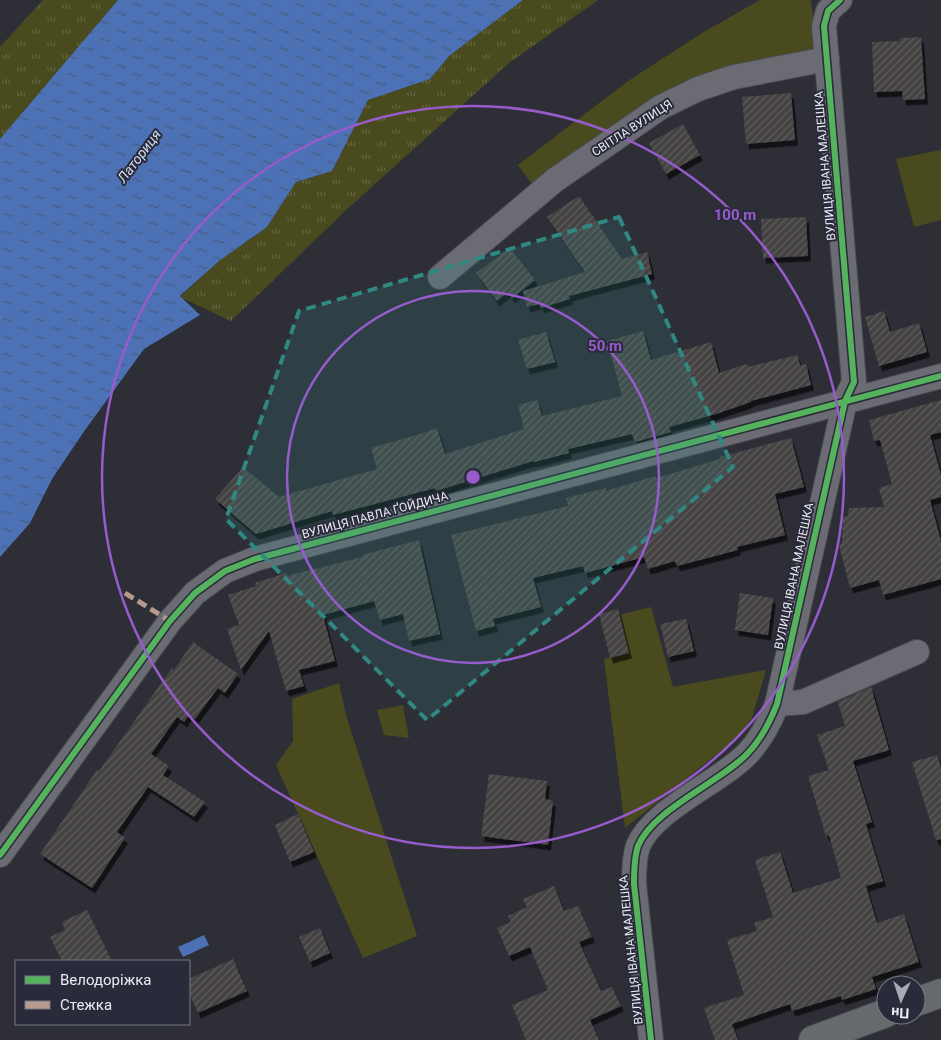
<svg xmlns="http://www.w3.org/2000/svg" width="941" height="1040" viewBox="0 0 941 1040" font-family="Roboto,sans-serif">
	<style>
		.grass { fill: url(#grass-tufts) }
		.green { fill: #494b1e }
		.water { fill: url(#water-ripples) }
		.building { fill: url(#building-hatch); filter: url(#shadow) }
		.lines { fill: none; stroke-linecap: round; stroke-linejoin: round }
		.street-casing { stroke: #4a4a51; stroke-width: 26 }
		.secondary-casing { stroke: #4a4a51; stroke-width: 30 }
		.street { stroke: #6b6c73; stroke-width: 24 }
		.secondary { stroke: #676a6d; stroke-width: 28 }
		.quiet { stroke: #b69a8f; stroke-width: 5; stroke-dasharray: 10 5; stroke-linecap: butt }
		.cycleway-casing { stroke: #2a2b3a; stroke-width: 9 }
		.cycleway { stroke: #56b35d; stroke-width: 6 }
		.marked { fill: #308882; fill-opacity: 0.2; stroke: #308882; stroke-width: 4; stroke-dasharray: 10 6; stroke-linejoin: round }
		.ring { fill: none; stroke: #975ccc; stroke-width: 2.5 }
		.labels { text-anchor: middle; dominant-baseline: central; stroke-width: 4; stroke-linejoin: round; paint-order: stroke }
		.street-label { font-size: 12px; fill: #eaebf5; stroke: #2a2b3a }
		.water-label { font-size: 14px; font-style: italic; fill: #d2def1; stroke: #2a2b3a }
		.centre { fill: #975ccc; stroke: #2a2b3a; stroke-width: 2.5 }
		.ring-label { font-size: 15px; text-anchor: middle; font-weight: bold; fill: #975ccc; stroke: #2a2b3a; stroke-width: 4; stroke-linejoin: round; paint-order: stroke }
	</style>
	<defs>
		<pattern id="grass-tufts" width="24" height="20" patternUnits="userSpaceOnUse" patternTransform="scale(1.25)"><rect width="24" height="20" fill="#494b1e"/><path d="M3 7l-1-3M5 7V3M7 7l1-3M15 17l-1-3M17 17v-4M19 17l1-3" fill="none" stroke="#63653f"/></pattern>
		<pattern id="water-ripples" width="26" height="14" patternUnits="userSpaceOnUse" patternTransform="scale(1.25)"><rect width="26" height="14" fill="#4c71b4"/><path d="M2 4q2-2 4 0t4 0M15 11q2-2 4 0t4 0" fill="none" stroke="#495c7f"/></pattern>
		<pattern id="building-hatch" width="6" height="6" patternUnits="userSpaceOnUse" patternTransform="scale(1.25)"><rect width="6" height="6" fill="#454243"/><path d="M-1 1l2-2M0 6l6-6M5 7l2-2" fill="none" stroke="#605d5f"/></pattern>
		<filter id="shadow"><feDropShadow dx="3" dy="5.5" stdDeviation="0" flood-color="#0009"/></filter>
	</defs>
	<rect width="100%" height="100%" fill="#2e2e36"/>
	<g class="grass">
		<polygon points="43,0 118,0 0,139 0,47"/>
		<polygon points="523,0 598,0 509,63 344,212 231,321 180,297 219,261 267,227 296,182 332,171 368,100 430,79 449,56"/>
	</g>
	<g class="green">
		<polygon points="760,0 811,0 817,53 697,82 535,188 518,165 628,81 702,33"/>
		<polygon points="941,150 941,220 914,227 896,159"/>
		<polygon points="651,607 673,687 766,670 752,718 741,735 625,828 604,659 629,653 619,615"/>
		<polygon points="339,683 346,715 417,936 363,958 276,765 293,741 292,699"/>
		<polygon points="403,705 409,738 384,735 377,710"/>
	</g>
	<g class="water">
		<polygon points="118,0 523,0 449,56 430,79 368,100 332,171 296,182 267,227 219,261 180,296 200,315 144,349 85,430 52,479 30,523 0,557 0,139"/>
		<polygon points="204,935 209,945 183,957 178,947"/>
	</g>
	<g class="building">
		<polygon points="921,37 925,99 903,100 902,91 874,92 872,42 900,41 900,38"/>
		<polygon points="791,93 795,140 746,144 742,97"/>
		<polygon points="683,124 700,155 666,174 649,143"/>
		<polygon points="579,196 622,259 647,252 652,274 569,296 570,299 541,308 540,304 527,307 523,291 585,272 547,217"/>
		<polygon points="806,217 808,256 763,258 761,219"/>
		<polygon points="510,248 535,280 512,298 508,292 497,301 476,273"/>
		<polygon points="884,311 890,332 919,323 927,352 879,366 865,317"/>
		<polygon points="643,331 651,360 711,342 719,373 747,364 748,367 797,355 800,365 806,364 811,385 751,401 751,402 716,414 669,427 671,432 635,442 632,434 568,449 569,453 534,462 533,461 436,491 435,488 333,515 332,511 256,534 215,499 243,467 279,497 377,469 371,448 420,434 437,428 445,454 524,429 518,405 537,400 542,416 622,396 607,341"/>
		<polygon points="546,332 555,362 527,369 518,340"/>
		<polygon points="941,400 941,432 930,435 941,475 941,497 930,500 941,541 941,579 883,595 879,580 850,588 839,545 842,544 843,517 848,516 849,508 884,507 879,488 892,484 880,440 874,441 869,420"/>
		<polygon points="791,438 804,487 775,494 785,535 737,547 738,550 677,566 675,561 648,569 644,557 585,573 583,566 533,578 541,607 493,619 495,626 476,631 451,535 568,506 566,498 606,488 606,491 655,476 656,478 720,459 720,457"/>
		<polygon points="419,540 440,634 409,641 403,614 380,620 374,601 323,615 335,661 299,670 304,686 286,691 269,631 241,670 227,629 239,625 228,595 256,586 255,583 286,573 287,576 362,557 362,555"/>
		<polygon points="740,593 773,598 768,635 735,630"/>
		<polygon points="618,609 629,653 610,658 599,614"/>
		<polygon points="686,619 694,651 668,657 660,624"/>
		<polygon points="193,642 238,674 225,693 218,688 195,719 189,715 184,722 177,717 151,754 169,766 163,775 205,802 194,817 148,787 117,832 125,838 92,888 40,854 97,770 99,771 172,668 174,670"/>
		<polygon points="871,687 889,750 853,761 872,822 866,824 883,881 866,886 877,923 904,914 919,962 872,977 876,989 842,1000 841,996 792,1011 790,1004 732,1024 738,1040 715,1040 704,1008 744,995 727,940 757,931 754,923 773,917 755,860 780,852 793,893 841,878 829,835 826,836 808,776 829,770 817,735 845,726 838,702"/>
		<polygon points="937,755 941,767 941,839 936,840 912,762"/>
		<polygon points="489,774 547,781 545,799 553,801 548,845 481,836"/>
		<polygon points="298,814 314,852 290,862 275,825"/>
		<polygon points="554,886 564,911 578,906 592,937 579,942 601,991 612,987 621,1006 590,1020 599,1040 526,1040 512,1005 548,990 530,947 509,956 497,928 511,922 508,916 527,907 523,899"/>
		<polygon points="87,910 112,961 62,961 50,937 65,930 62,922"/>
		<polygon points="320,928 330,953 310,962 299,937"/>
		<polygon points="233,959 247,991 198,1013 189,993 189,979"/>
	</g>
	<g class="lines">
		<defs>
			<g id="street">
				<polyline points="440,277 555,180 661,107 698,89 734,77 827,59"/>
				<polyline points="777,704 803,702 917,652"/>
				<polyline points="0,855 170,621 195,593 225,571 255,559 941,376"/>
				<path d="M651,1040l-17,-156c0,-12 0,-26 4,-38 15,-37 83,-64 110,-93 14,-15 22,-31 29,-49l68,-303 9,-19 -30,-356 4,-15 12,-11"/>
			</g>
			<g id="secondary">
				<polyline points="916,1002 941,993"/>
				<polyline points="813,1040 886,1013"/>
			</g>
		</defs>
		<use href="#street" class="street-casing"/>
		<use href="#secondary" class="secondary-casing"/>
		<use href="#street" class="street"/>
		<use href="#secondary" class="secondary"/>
		<polyline class="quiet" points="125,593 170,621"/>
		<defs>
			<g id="cycleway">
				<polyline points="0,855 170,621 195,593 225,571 255,559 941,376"/>
				<path d="M651,1040l-17,-156c0,-12 0,-26 4,-38 15,-37 83,-64 110,-93 14,-15 22,-31 29,-49l68,-303 9,-19 -30,-356 4,-15 12,-11"/>
			</g>
		</defs>
		<use href="#cycleway" class="cycleway-casing"/>
		<use href="#cycleway" class="cycleway"/>
	</g>
	<path class="marked" d="M619,217l114,250 -306,253 -201,-201 73,-208z"/>
	<g class="ring">
		<circle cx="473" cy="477" r="186"/>
		<circle cx="473" cy="477" r="371"/>
	</g>
	<g class="labels">
		<g class="street-label">
			<text transform="translate(632 128) rotate(-33)">СВІТЛА ВУЛИЦЯ</text>
			<text transform="translate(825 166) rotate(-95)">ВУЛИЦЯ ІВАНА МАЛЕШКА</text>
			<text transform="translate(375 515) rotate(-15)">ВУЛИЦЯ ПАВЛА ҐОЙДИЧА</text>
			<text transform="translate(794 576) rotate(-78)">ВУЛИЦЯ ІВАНА МАЛЕШКА</text>
			<text transform="translate(631 950) rotate(-96)">ВУЛИЦЯ ІВАНА МАЛЕШКА</text>
		</g>
		<g class="water-label">
			<text transform="translate(139 156) rotate(-53)">Латориця</text>
		</g>
	</g>
	<circle cx="473" cy="477" r="8" class="centre"/>
	<g class="ring-label">
		<text x="735" y="220">100 m</text>
		<text x="605" y="351">50 m</text>
	</g>
	<rect x="15" y="960" width="175" height="65" fill="#2a2b3a" stroke="#777885"/>
	<rect x="25" y="976" width="25" height="8" fill="#56b35d" stroke="#777885"/>
	<text x="60" y="985" font-size="15" fill="#eaebf5">Велодоріжка</text>
	<rect x="25" y="1001" width="25" height="8" fill="#b69a8f" stroke="#777885"/>
	<text x="60" y="1010" font-size="15" fill="#eaebf5">Стежка</text>
	<g transform="translate(901 1000) rotate(183)"><circle r="24" fill="#2a2b3a" stroke="#777885"/>
	<path d="M0-4L9 19L0 12L-9 19Z" fill="#a8a9b2"/>
	<text y="-8" font-size="14" font-weight="bold" text-anchor="middle" fill="#eaebf5">Пн</text>
	</g>
</svg>
